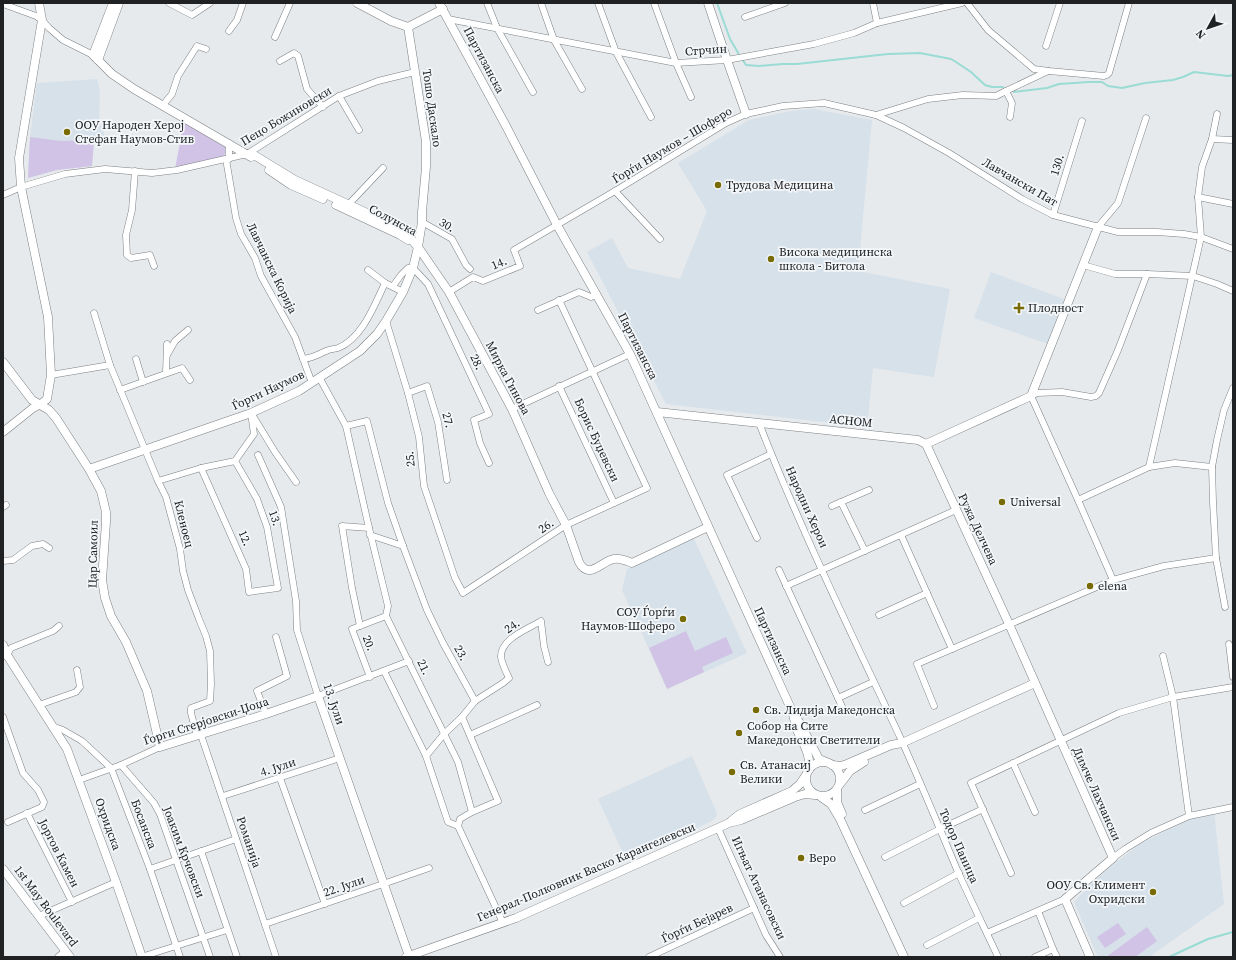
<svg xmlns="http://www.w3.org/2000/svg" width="1236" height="960" viewBox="0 0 1236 960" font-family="'Source Serif 4',serif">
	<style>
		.built { fill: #d7e1ea }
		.green { fill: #d1c3e6 }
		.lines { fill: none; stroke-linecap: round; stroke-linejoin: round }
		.stream { stroke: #9adcd4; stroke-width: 2 }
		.street-casing { stroke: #7d8083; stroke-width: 7 }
		.secondary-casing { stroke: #7d8083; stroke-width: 9 }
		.street { stroke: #fff; stroke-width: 6 }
		.secondary { stroke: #fff; stroke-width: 8 }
		.poi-dot { fill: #796b04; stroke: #f4f7fa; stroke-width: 1.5 }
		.labels { text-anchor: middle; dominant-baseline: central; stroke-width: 3.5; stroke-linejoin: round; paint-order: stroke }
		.street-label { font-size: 12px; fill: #202123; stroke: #f4f7fa }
		.poi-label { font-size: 12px; fill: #202123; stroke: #f4f7fa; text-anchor: start }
	</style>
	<rect width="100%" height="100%" fill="#e6eaed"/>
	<g class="built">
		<polygon points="97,79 100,91 99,126 104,126 104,139 94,140 92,166 57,170 28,178 30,137 37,83"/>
		<polygon points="814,109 872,120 858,271 950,289 934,377 873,368 867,427 666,404 587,252 612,238 628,268 680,279 707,211 678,163 749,120 790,111"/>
		<polygon points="991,272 1064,299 1048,344 974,318"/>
		<polygon points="693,537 747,653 667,689 622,590 627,569"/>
		<polygon points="692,756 716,811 717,815 715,818 710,822 633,857 628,857 624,855 598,799"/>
		<polygon points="1214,811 1224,904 1149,957 1098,957 1074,902 1092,883 1115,863 1140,844 1188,820"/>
	</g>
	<g class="green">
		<polygon points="184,121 225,146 225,153 223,157 175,169"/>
		<polygon points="30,137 61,141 94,140 92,166 57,170 28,178"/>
		<polygon points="686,631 695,651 726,637 733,653 702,667 704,672 667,689 649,648"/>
		<polygon points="1118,923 1126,934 1105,948 1097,937"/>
		<polygon points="1147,927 1157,941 1135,957 1106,957"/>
	</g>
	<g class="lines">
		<g class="stream">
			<polyline points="717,3 730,39 740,56"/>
			<polyline points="742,59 746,65 759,66 783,64 797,64 888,54 920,53 951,59 956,62 971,72 985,85 992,87 1003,87"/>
			<polyline points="1014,92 1047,88 1059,84 1089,82 1102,82 1108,86 1122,88 1145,83 1173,80 1183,77 1194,72 1228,76 1233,75"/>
			<polyline points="1169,957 1208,939 1233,932"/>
		</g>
		<defs>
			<g id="street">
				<polyline points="169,3 192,15 210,3"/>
				<polyline points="487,3 497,28 533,92"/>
				<polyline points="541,3 554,40 582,89"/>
				<polyline points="598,3 616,52 651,117"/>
				<polyline points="654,3 676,63 691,97"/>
				<polyline points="873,3 877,23"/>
				<polyline points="967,3 988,30 1034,69 1049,71 1104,76 1107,75 1109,73 1129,3"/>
				<polyline points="3,4 36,16 42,20 49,28 63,40 93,55"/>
				<polyline points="745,17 785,3"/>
				<polyline points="448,19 676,63 727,60 814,44 854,33 877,23 962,3"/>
				<polyline points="229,31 237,20 243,3"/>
				<polyline points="275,37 290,3"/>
				<polyline points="1046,46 1060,3"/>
				<polyline points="280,61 294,53 298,56 307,89 323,107"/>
				<polyline points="1006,91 1048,71"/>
				<polyline points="339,96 359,130"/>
				<polyline points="163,105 172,94 178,76 197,46 206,49"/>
				<polyline points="876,115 928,99 963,95 996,96 1006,91 1012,103 1010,117"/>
				<polyline points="1212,139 1233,140"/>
				<polyline points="226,159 236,218 241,234 255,258 261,276 295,337 312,383"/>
				<polyline points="229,159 229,143"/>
				<polyline points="135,171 132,210 126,235 127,255 131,258 150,255 154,266"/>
				<polyline points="615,191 660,239"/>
				<polyline points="3,195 21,187 65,174 105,169 152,173 177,170 247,154 339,96 378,81 415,72"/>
				<polyline points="1198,197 1233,204"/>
				<polyline points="349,204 383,168"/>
				<polyline points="1053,215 1082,121"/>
				<polyline points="422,222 452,239 466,265 470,269"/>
				<polyline points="1098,227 1118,203 1146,118"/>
				<polyline points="1083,265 1115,274 1147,274 1193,276 1217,284 1233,291"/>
				<polyline points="368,270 385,283"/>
				<polyline points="393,286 401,275 408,268 413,268 428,284 489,414 474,420 480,443 489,463"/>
				<polyline points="449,292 473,277 483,281 520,266 514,250 615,191 726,123 746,114 783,106 824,103 876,115 904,128 949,153 1022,199 1053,215 1118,232 1157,232 1184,234 1201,237 1233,249"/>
				<polyline points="538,310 579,292 591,297 597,294"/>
				<polyline points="94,313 110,365 158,481 166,497 180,549 183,571 188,590 199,619 206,636 210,651 211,684 210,701 191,708 191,713 197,736"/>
				<polyline points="386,321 408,393 419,437 424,486 455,578 463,593 566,525 647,488 559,300"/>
				<polyline points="167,355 175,341 188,330"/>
				<polyline points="136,359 143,382"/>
				<path d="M303,359c10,-1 14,-4 23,-8 4,-2 9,-2 12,-3 24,-9 37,-44 47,-65l18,9"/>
				<polyline points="166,373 167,344"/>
				<polyline points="51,375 110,365"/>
				<polyline points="319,377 346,426 369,528 388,606 386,616 458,762 472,812"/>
				<polyline points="559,386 614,503"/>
				<polyline points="120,390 182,368 190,380"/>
				<polyline points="408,393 427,386 438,422 447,480"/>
				<polyline points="512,409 630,354"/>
				<polyline points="253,416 275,452 296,482"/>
				<path d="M759,423c42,107 92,210 141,314 20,44 39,90 58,135 13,29 27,57 40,85"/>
				<polyline points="346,426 367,421 388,503 403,546 427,610 443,643 475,701"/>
				<polyline points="258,455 281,507 296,601 297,630 318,696 409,661"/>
				<polyline points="1149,467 1201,237 1198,197 1202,167 1212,139 1217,114"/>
				<polyline points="201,468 246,569 249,592 278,588 267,527 257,499 235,461"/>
				<polyline points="158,481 201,468 235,461 254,434 251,413"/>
				<polyline points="1078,500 1149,467 1175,463 1212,467"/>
				<polyline points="832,506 841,502"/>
				<polyline points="3,507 6,505"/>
				<polyline points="370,535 403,546"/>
				<polyline points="901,535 952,649"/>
				<polyline points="757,538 727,475 771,454"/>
				<polyline points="865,551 841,502 869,490"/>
				<polyline points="3,561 13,560 32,546 43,544 49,548"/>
				<polyline points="779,570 844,711"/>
				<polyline points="1113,580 1078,500 1031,396 1037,393 1062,392 1091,397 1096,396 1099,393 1118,350 1147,274"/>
				<polyline points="786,586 956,510"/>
				<polyline points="1225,607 1216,558 1213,502 1212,467 1217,440 1224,410 1233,388"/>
				<polyline points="879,615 927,593"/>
				<polyline points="360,626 352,588 342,526 369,528"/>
				<polyline points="1229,644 1233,677"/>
				<polyline points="3,656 7,655 11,648 53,631 59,626"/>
				<polyline points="1163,656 1173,697 1189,816"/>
				<polyline points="384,671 426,756 448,822 458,826"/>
				<polyline points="370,677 352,629 386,616"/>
				<polyline points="838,698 873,682"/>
				<polyline points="39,705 76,692 80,687 77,670"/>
				<polyline points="934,706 917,664 1113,580 1164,566 1216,558"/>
				<polyline points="266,714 257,691 287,676 276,637"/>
				<polyline points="3,717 23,773 38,790 44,802 42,807 8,822"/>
				<polyline points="462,717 498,801 472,812 460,819 458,826 503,923"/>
				<polyline points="52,726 63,730 82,741 111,768 150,869 180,957"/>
				<polyline points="201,735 276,957"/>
				<polyline points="470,735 537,705"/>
				<path d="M426,756l18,-22 18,-17 13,-16 28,-18 6,-5c-3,-6 -7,-14 -8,-21 -1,-18 27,-28 40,-36l3,25 4,16"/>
				<polyline points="1013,763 1035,812"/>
				<polyline points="121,765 154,803 160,814 210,957"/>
				<polyline points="280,778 325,904"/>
				<polyline points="79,780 121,765 160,747"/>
				<polyline points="223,796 340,758"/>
				<polyline points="865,810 920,784"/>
				<polyline points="27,813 72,902"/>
				<polyline points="718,828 766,935 780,957"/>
				<polyline points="201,851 237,957"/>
				<polyline points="885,857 940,829 983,809"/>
				<polyline points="1113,858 1125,849 1151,833 1189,816 1233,807"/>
				<polyline points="150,869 236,839"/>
				<polyline points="1011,873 971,783 1119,713 1173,697 1233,687"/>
				<polyline points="904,903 959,873"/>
				<polyline points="39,916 116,882"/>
				<polyline points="265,924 383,884 429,868"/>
				<polyline points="987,933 1065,899"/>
				<polyline points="927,945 979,918"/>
				<polyline points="1053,949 1057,957"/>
				<polyline points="58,957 65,951"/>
				<polyline points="141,957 227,930"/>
				<polyline points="649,957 754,908"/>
				<polyline points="1035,957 1053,949 1038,911"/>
			</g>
			<g id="secondary">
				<polyline points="113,3 93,55 112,74 134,89 251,157"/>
				<polyline points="357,3 391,21 408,27"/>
				<path d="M439,3l67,123 51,99 73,129 162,357c2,6 3,13 5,19 6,13 14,25 12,40"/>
				<polyline points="708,3 727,60 746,114"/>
				<polyline points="408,27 443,9"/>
				<polyline points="98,60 119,3"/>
				<path d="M247,154l7,1 41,25 107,49 16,18 31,45 63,117 37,84 17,32 13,37c10,19 22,-1 35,-3 6,-1 13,2 18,4l76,-36"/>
				<polyline points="269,170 291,185 323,199"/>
				<polyline points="336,205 400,235 408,240"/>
				<polyline points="3,362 32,400 49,410 56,418 89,469 101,491 106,512 106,522 102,580 105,598 111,616 126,642 147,691 160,747 266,714 318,696 409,956"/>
				<polyline points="657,412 918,440 926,444"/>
				<polyline points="3,432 33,408 41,404 47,399 51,375 48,317 21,187 19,158 42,20 39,3"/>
				<polyline points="926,444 1009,624 1113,858 1065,899 1090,957"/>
				<polyline points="926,444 1031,396 1098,227"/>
				<polyline points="89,469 251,413 299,391 360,351 377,334 386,321 403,292 413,268 418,247 422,222 422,212 426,167 426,142 408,27"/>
				<polyline points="3,645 7,655 67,749 116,882 142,957"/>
				<polyline points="796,717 801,725 819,759 826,762"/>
				<circle cx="823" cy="779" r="17"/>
				<polyline points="832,765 841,766 847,764 891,745 902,743 1035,683"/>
				<polyline points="840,784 850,771 864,762"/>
				<polyline points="837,789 837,802 842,814"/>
				<polyline points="821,797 831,804 840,819 904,957"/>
				<polyline points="731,821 740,814 792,791 800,784 806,775"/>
				<polyline points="3,869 70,957"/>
				<polyline points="406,957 516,918 729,823 741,820 795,797 805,794 815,795"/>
			</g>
		</defs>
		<use href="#street" class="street-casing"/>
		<use href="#secondary" class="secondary-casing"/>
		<use href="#street" class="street"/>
		<use href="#secondary" class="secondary"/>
	</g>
	<g class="poi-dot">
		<circle cx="67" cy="132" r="4"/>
		<circle cx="718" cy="185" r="4"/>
		<circle cx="771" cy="259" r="4"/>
		<path d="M1017 302h4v4h4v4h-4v4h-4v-4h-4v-4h4z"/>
		<circle cx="1002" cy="502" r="4"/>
		<circle cx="1090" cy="586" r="4"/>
		<circle cx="683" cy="619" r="4"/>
		<circle cx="756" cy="710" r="4"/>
		<circle cx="739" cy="733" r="4"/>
		<circle cx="732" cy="772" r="4"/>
		<circle cx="801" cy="858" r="4"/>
		<circle cx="1153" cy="892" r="4"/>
	</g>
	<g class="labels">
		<g class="street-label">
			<text transform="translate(706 50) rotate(-4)">Стрчин</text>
			<text transform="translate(484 60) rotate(62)">Партизанска</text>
			<text transform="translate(432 108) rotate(82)">Тошо Даскало</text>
			<text transform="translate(286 116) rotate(-31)">Пецо Божиновски</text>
			<text transform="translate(672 145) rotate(-31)">Ѓорѓи Наумов – Шоферо</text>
			<text transform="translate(1057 165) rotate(-73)">130.</text>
			<text transform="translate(1020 182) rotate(30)">Лавчански Пат</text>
			<text transform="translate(393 220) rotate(28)">Солунска</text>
			<text transform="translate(447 225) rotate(31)">30.</text>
			<text transform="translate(499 263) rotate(-22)">14.</text>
			<text transform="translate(272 268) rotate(64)">Лавчанска Корија</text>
			<text transform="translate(638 346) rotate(63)">Партизанска</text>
			<text transform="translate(477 362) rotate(65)">28.</text>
			<text transform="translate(508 378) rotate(62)">Мирка Гинова</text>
			<text transform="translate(268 390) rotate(-25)">Ѓорги Наумов</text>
			<text transform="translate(448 420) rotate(76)">27.</text>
			<text transform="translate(851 421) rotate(6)">АСНОМ</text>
			<text transform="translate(597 440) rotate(65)">Борис Буџевски</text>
			<text transform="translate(410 459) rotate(-96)">25.</text>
			<text transform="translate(807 507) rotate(66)">Народни Херои</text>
			<text transform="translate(275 518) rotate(72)">13.</text>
			<text transform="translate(184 524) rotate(76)">Кленоец</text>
			<text transform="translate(546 526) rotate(-34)">26.</text>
			<text transform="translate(978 529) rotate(65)">Ружа Делчева</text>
			<text transform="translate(245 538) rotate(66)">12.</text>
			<text transform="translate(93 554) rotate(-89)">Цар Самоил</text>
			<text transform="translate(512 626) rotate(-34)">24.</text>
			<text transform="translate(773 641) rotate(65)">Партизанска</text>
			<text transform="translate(369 643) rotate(69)">20.</text>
			<text transform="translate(461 653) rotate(61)">23.</text>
			<text transform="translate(424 667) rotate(64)">21.</text>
			<text transform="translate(334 704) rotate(71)">13. Јули</text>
			<text transform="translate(206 721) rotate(-18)">Ѓорги Стерјовски-Џоџа</text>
			<text transform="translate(278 767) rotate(-18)">4. Јули</text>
			<text transform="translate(1097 794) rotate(66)">Димче Лахчански</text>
			<text transform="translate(108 824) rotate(70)">Охридска</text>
			<text transform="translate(144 824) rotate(69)">Босанска</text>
			<text transform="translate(249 842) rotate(71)">Романија</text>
			<text transform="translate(959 846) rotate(66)">Тодор Паница</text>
			<text transform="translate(184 852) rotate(69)">Јоаким Крчовски</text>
			<text transform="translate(59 853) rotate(63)">Јоргов Камен</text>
			<text transform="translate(586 872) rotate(-23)">Генерал-Полковник Васко Карангелевски</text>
			<text transform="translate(344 886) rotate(-19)">22. Јули</text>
			<text transform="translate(759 888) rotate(65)">Игњат Атанасовски</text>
			<text transform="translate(46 906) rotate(53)">1st May Boulevard</text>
			<text transform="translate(697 923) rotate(-25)">Ѓорѓи Бејарев</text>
		</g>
		<g class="poi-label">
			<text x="75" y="125">ООУ Народен Херој<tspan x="75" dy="14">Стефан Наумов-Стив</tspan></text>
			<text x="726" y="185">Трудова Медицина</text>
			<text x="779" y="252">Висока медицинска<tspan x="779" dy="14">школа - Битола</tspan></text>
			<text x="1028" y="308">Плодност</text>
			<text x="1010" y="502">Universal</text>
			<text x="1098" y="586">elena</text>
			<text x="675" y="612" text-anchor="end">СОУ Ѓорѓи<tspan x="675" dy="14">Наумов-Шоферо</tspan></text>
			<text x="764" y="710">Св. Лидија Македонска</text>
			<text x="747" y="726">Собор на Сите<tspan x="747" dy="14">Македонски Светители</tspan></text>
			<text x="740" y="765">Св. Атанасиј<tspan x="740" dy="14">Велики</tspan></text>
			<text x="809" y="858">Веро</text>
			<text x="1145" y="885" text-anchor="end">ООУ Св. Климент<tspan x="1145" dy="14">Охридски</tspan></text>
		</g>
	</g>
	<rect width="1236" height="960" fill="none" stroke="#202123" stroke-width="8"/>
	<g transform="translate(1208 28) rotate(230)" stroke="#f4f7fa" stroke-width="3" paint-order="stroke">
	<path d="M0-3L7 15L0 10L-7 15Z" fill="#202123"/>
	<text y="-6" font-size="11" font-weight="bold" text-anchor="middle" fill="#202123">N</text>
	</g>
</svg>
